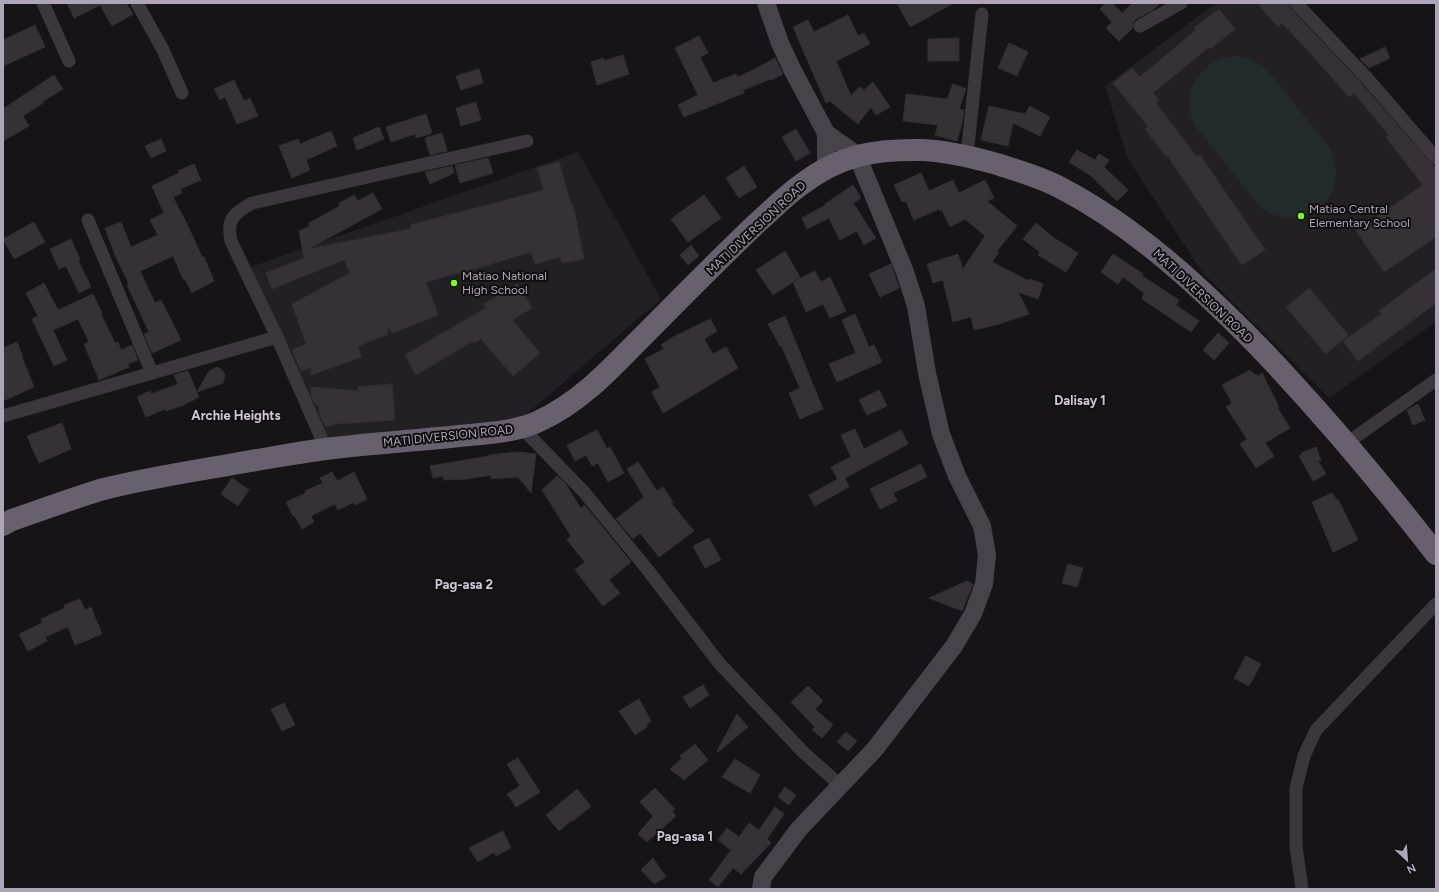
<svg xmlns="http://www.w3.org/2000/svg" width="1439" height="892" viewBox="0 0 1439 892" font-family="Figtree,sans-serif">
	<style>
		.built { fill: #232023 }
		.green { fill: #222a2b }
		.building { fill: #353135; stroke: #322e32 }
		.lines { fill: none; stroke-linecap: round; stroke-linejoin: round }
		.street { stroke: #3c373d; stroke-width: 13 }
		.secondary { stroke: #48434b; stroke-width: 18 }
		.highway { stroke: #68606c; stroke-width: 22 }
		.poi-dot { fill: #7af929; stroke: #110f11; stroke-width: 1.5 }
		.labels { text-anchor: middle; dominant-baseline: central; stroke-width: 4; stroke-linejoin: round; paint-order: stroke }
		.poi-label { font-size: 12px; fill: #b0a5b7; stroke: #110f11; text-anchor: start }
		.street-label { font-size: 12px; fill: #b0a5b7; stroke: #110f11 }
		.neighbourhood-label { font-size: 13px; font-weight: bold; fill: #cec6d2; stroke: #110f11 }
	</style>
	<rect width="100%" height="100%" fill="#161416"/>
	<g class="built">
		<polygon points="1216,3 1293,3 1436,160 1436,322 1329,398 1202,272 1128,159 1105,86"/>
		<polygon points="578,152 661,299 515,424 321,445 248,268"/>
	</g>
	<path class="green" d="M1238,56l14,4 13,7 65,81c3,9 6,17 6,26 -1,32 -34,50 -62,41 -5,-2 -9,-5 -14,-8l-64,-80c-2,-5 -5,-10 -6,-15 -4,-24 10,-46 33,-54 5,-1 10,-1 15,-2z"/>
	<g class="building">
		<polygon points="67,3 126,3 133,14 112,26 100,5 74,18"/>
		<polygon points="897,3 954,3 910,27"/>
		<polygon points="1106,3 1112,3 1122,13 1133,3 1160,3 1153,10 1136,19 1133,22 1133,28 1119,41 1106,28 1112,22 1100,9"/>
		<polygon points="1257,3 1288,3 1290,8 1361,83 1436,169 1436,237 1384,272 1356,231 1423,185 1386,137 1389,135 1354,93 1349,97 1312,55 1282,23 1278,27"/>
		<polygon points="1219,9 1235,29 1210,49 1209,47 1153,93 1159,100 1155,102 1197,157 1200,155 1265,250 1242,265 1166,154 1165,155 1145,129 1148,126 1113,83 1132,68 1140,77 1196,30 1194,28"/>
		<polygon points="848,15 858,36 864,33 870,44 836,61 851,96 859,87 864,90 873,82 890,107 876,115 871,107 858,124 830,101 826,103 793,27 808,20 814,32"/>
		<polygon points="35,25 45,47 3,66 3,40"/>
		<polygon points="699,36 708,53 700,57 713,83 736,74 738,77 753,70 775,58 783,74 771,80 771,79 743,90 744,93 684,117 678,105 698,95 675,48"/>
		<polygon points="959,38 959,61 928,61 928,39"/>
		<polygon points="1009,43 1028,52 1017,76 998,68"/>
		<polygon points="1385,47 1390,58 1369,68 1360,59"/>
		<polygon points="623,55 629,74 597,85 591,62 604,58 604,61"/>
		<polygon points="479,69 483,83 461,90 456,76"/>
		<polygon points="54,75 63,89 42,102 43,103 23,116 29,126 3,141 3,109"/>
		<polygon points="234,80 244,101 250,98 258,116 237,124 225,97 220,100 214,89"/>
		<polygon points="953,84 966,89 959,109 964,110 962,123 957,141 935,135 938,125 903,121 906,94 947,99"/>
		<polygon points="476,102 481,120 461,126 456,108"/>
		<polygon points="989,106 1025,114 1030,106 1050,117 1040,136 1013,123 1008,146 981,140"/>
		<polygon points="426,114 432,133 416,138 415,134 391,142 386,127"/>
		<polygon points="379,127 384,139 357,150 353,138"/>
		<polygon points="796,129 810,153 796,161 782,137"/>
		<polygon points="331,131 337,146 306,160 310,170 292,178 279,146 298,139 300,144"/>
		<polygon points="442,133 447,151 430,155 425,138"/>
		<polygon points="161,139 166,151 151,158 145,146"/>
		<polygon points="1077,150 1095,160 1099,154 1109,160 1104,167 1128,190 1117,201 1090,175 1069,162"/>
		<polygon points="488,158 493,173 460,183 455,165"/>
		<polygon points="559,162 571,205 573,204 584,259 562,263 560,257 535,264 531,252 458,274 457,273 426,282 438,315 392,333 387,325 388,334 358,346 361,357 311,375 311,367 301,371 292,350 306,344 292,304 350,273 344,260 272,289 266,273 304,258 299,231 310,226 309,223 340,206 339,203 354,195 358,201 373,193 382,209 308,249 411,229 410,225 544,190 537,168"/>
		<polygon points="194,164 201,180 180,189 182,193 173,197 188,226 202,257 204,257 214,281 192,293 185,279 183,279 173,256 140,271 155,303 161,300 181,340 152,353 144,334 149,332 127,285 129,284 115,255 105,228 121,222 131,247 158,235 150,220 164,213 152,186 179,173 178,171"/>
		<polygon points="452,166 454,173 430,184 425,172"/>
		<polygon points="744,166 757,187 739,198 726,178"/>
		<polygon points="921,173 929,191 953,180 959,193 985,180 994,198 987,201 1017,226 997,251 999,252 992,262 1029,281 1030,279 1043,284 1038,299 1018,292 1029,314 996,325 974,330 971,317 953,322 943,280 933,283 927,264 958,254 963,269 985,236 965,219 950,227 942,210 940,211 939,209 914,220 906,201 902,202 894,185"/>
		<polygon points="853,185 861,198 853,203 876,238 864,245 857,231 840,240 829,218 807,229 802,218 826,205 825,204"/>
		<polygon points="704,195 721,218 688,242 671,219"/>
		<polygon points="34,222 45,242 14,259 3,239"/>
		<polygon points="1036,223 1054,238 1078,253 1066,272 1038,255 1040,252 1023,239"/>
		<polygon points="71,239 80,259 78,260 91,287 79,293 66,266 59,269 50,249"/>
		<polygon points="691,245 699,256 688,265 680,255"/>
		<polygon points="785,251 800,277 793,282 815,271 821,282 830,277 846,311 830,318 823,304 806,312 793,282 773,295 756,270"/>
		<polygon points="1113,254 1143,274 1142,276 1179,300 1176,305 1199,321 1191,332 1142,299 1144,293 1123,277 1118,284 1101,272"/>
		<polygon points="891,264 899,288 880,297 869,274"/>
		<polygon points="1436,269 1436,303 1358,361 1343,341 1382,314 1379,311"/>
		<polygon points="44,283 58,310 93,294 102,313 101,314 115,343 118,342 121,350 132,345 138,360 128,364 129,367 99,380 84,344 89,342 78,319 53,330 67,360 54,366 32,319 38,316 26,293"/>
		<polygon points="517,284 532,308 512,320 540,353 513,376 481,339 474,343 473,341 416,375 405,355 486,308 484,304"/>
		<polygon points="1309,288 1348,335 1326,354 1286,307"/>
		<polygon points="855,314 869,347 874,345 882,362 837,382 829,364 856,353 842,320"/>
		<polygon points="785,316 823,409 800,419 789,393 800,388 781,345 780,346 768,324"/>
		<polygon points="710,319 717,331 704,339 713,354 726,347 738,368 663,413 652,392 660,387 645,359 664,349 661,345 671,338"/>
		<polygon points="1218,333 1229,343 1214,360 1203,350"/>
		<polygon points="17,342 23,357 22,357 34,387 3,401 3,348"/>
		<polygon points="217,367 222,370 225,375 223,383 197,392 209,371"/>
		<polygon points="1250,370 1255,375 1256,374 1258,376 1262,373 1279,407 1277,407 1290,428 1265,443 1274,456 1256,468 1240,444 1247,439 1226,407 1232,403 1222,385"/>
		<polygon points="188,371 199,397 184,405 166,411 165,409 146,417 137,397 150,391 151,394 178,384 174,375"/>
		<polygon points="392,384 395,420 333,424 332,426 325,426 319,413 319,405 316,405 311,396 311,387 358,391 358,387"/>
		<polygon points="879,390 887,406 867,415 859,400"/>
		<polygon points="1418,404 1425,420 1413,425 1407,410"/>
		<polygon points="62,423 71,449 39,463 27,436"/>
		<polygon points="855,429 864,449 901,430 908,444 845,478 849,487 815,506 809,495 838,479 831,467 851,457 841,435"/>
		<polygon points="597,430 607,449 610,447 624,473 608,482 598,463 592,466 586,455 575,461 567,445"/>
		<polygon points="1316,447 1321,460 1318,461 1326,474 1313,481 1299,456 1302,455 1301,453"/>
		<polygon points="518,452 536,454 531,493 518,477 491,479 491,475 460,480 459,479 444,480 443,476 433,478 430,466 489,456 489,455"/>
		<polygon points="638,462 657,491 663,487 673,502 671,503 694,531 659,557 640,533 633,539 616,519 644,497 627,469"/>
		<polygon points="921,464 927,477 893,493 897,501 880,509 870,489"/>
		<polygon points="332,472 337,481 354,472 367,499 355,505 354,502 338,510 335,504 311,516 314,522 302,529 294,515 293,516 286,502 306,493 305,491 323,483 320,478"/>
		<polygon points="557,476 565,483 581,509 584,505 586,507 631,562 609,580 620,593 603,606 575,570 585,562 567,540 571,536 542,490"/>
		<polygon points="232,478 249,490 238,506 221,494"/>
		<polygon points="1332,493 1337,500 1338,499 1358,540 1333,552 1312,502"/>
		<polygon points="709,538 721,560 705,568 693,546"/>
		<polygon points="1068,564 1083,568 1077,587 1062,583"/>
		<polygon points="967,581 973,584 962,611 929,598"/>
		<polygon points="80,599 85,610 91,607 102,634 75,645 68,627 45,637 47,641 28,651 19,634 42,623 41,619 65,608 64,605"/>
		<polygon points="1246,656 1261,664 1249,686 1234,678"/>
		<polygon points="703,685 709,695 690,708 683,697"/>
		<polygon points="808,686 823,701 815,709 833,725 822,738 812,730 815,727 791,702"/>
		<polygon points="639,699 651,721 646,725 647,727 635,735 619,711"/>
		<polygon points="284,703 295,725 282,731 271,709"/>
		<polygon points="737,714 748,727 718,752 717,751"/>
		<polygon points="846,732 857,741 848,751 837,742"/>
		<polygon points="695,744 708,760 684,780 670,769 682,758 680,756"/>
		<polygon points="518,758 540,792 516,807 507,794 520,786 507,764"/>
		<polygon points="735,759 760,775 750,793 722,777"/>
		<polygon points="785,787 796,795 789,805 778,797"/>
		<polygon points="655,788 675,809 672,811 676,816 647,842 638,834 653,816 640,802"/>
		<polygon points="577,789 591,806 573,821 572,820 559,831 546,815"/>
		<polygon points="775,807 784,814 767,839 771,843 741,874 733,868 718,887 709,880 731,850 718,840 727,828 739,837 749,823 759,830"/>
		<polygon points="503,831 511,848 496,856 494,852 478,862 469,848"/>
		<polygon points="653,858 666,877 654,884 641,870"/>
	</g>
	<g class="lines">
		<g class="street">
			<polyline points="43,3 69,61"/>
			<polyline points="137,3 163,50 182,93"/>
			<polyline points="1296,3 1367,78 1436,158"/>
			<polyline points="1140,26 1181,3"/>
			<polyline points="967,155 982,14"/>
			<polyline points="88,220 152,373"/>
			<polyline points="3,416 277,337"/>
			<polyline points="522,428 584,492 647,569 719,663 803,752 840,785"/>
			<polyline points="1347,443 1436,380"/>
			<path d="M326,449l-49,-112 -46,-96c-5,-23 3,-27 21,-38l275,-62"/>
			<polyline points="1302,889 1296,846 1296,788 1304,756 1316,730 1436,604"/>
		</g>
		<g class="secondary">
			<polyline points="826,133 826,168"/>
			<polyline points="761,889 763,877 799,829 875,749 954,646 973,614 984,584 987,555 982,526 957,476 941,434 927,373 916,306 905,272 857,155 826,133 792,69 780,43 766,3"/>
		</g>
		<path class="highway" d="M3,525l9,-5c29,-10 59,-21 88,-30 50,-13 101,-20 151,-29 25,-4 50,-9 75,-12 48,-6 97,-9 144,-14 22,-2 47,-4 67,-13 39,-17 70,-49 99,-79 40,-40 80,-81 121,-120 15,-13 29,-28 45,-39 38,-29 73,-35 120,-34 26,1 50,7 75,14 21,7 44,13 64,24 75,39 139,99 198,159 63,66 121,135 177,207"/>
	</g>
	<g class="poi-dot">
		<circle cx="1301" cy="216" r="4"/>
		<circle cx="454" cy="283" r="4"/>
	</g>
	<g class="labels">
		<g class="poi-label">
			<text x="1309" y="209">Matiao Central<tspan x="1309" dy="14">Elementary School</tspan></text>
			<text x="462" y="276">Matiao National<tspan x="462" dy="14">High School</tspan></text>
		</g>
		<g class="street-label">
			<text transform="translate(756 228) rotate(-43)">MATI DIVERSION ROAD</text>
			<text transform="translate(1203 296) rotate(43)">MATI DIVERSION ROAD</text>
			<text transform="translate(448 436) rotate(-6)">MATI DIVERSION ROAD</text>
		</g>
		<g class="neighbourhood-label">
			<text x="1080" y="400">Dalisay 1</text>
			<text x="236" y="415">Archie Heights</text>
			<text x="464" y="584">Pag-asa 2</text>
			<text x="685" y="836">Pag-asa 1</text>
		</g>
	</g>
	<rect width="1439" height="892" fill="none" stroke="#b0a5b7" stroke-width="8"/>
	<g transform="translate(1407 860) rotate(154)" stroke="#110f11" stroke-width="3" paint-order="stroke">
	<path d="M0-3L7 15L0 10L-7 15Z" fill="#b0a5b7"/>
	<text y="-6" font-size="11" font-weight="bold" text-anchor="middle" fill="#b0a5b7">N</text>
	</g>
</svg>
